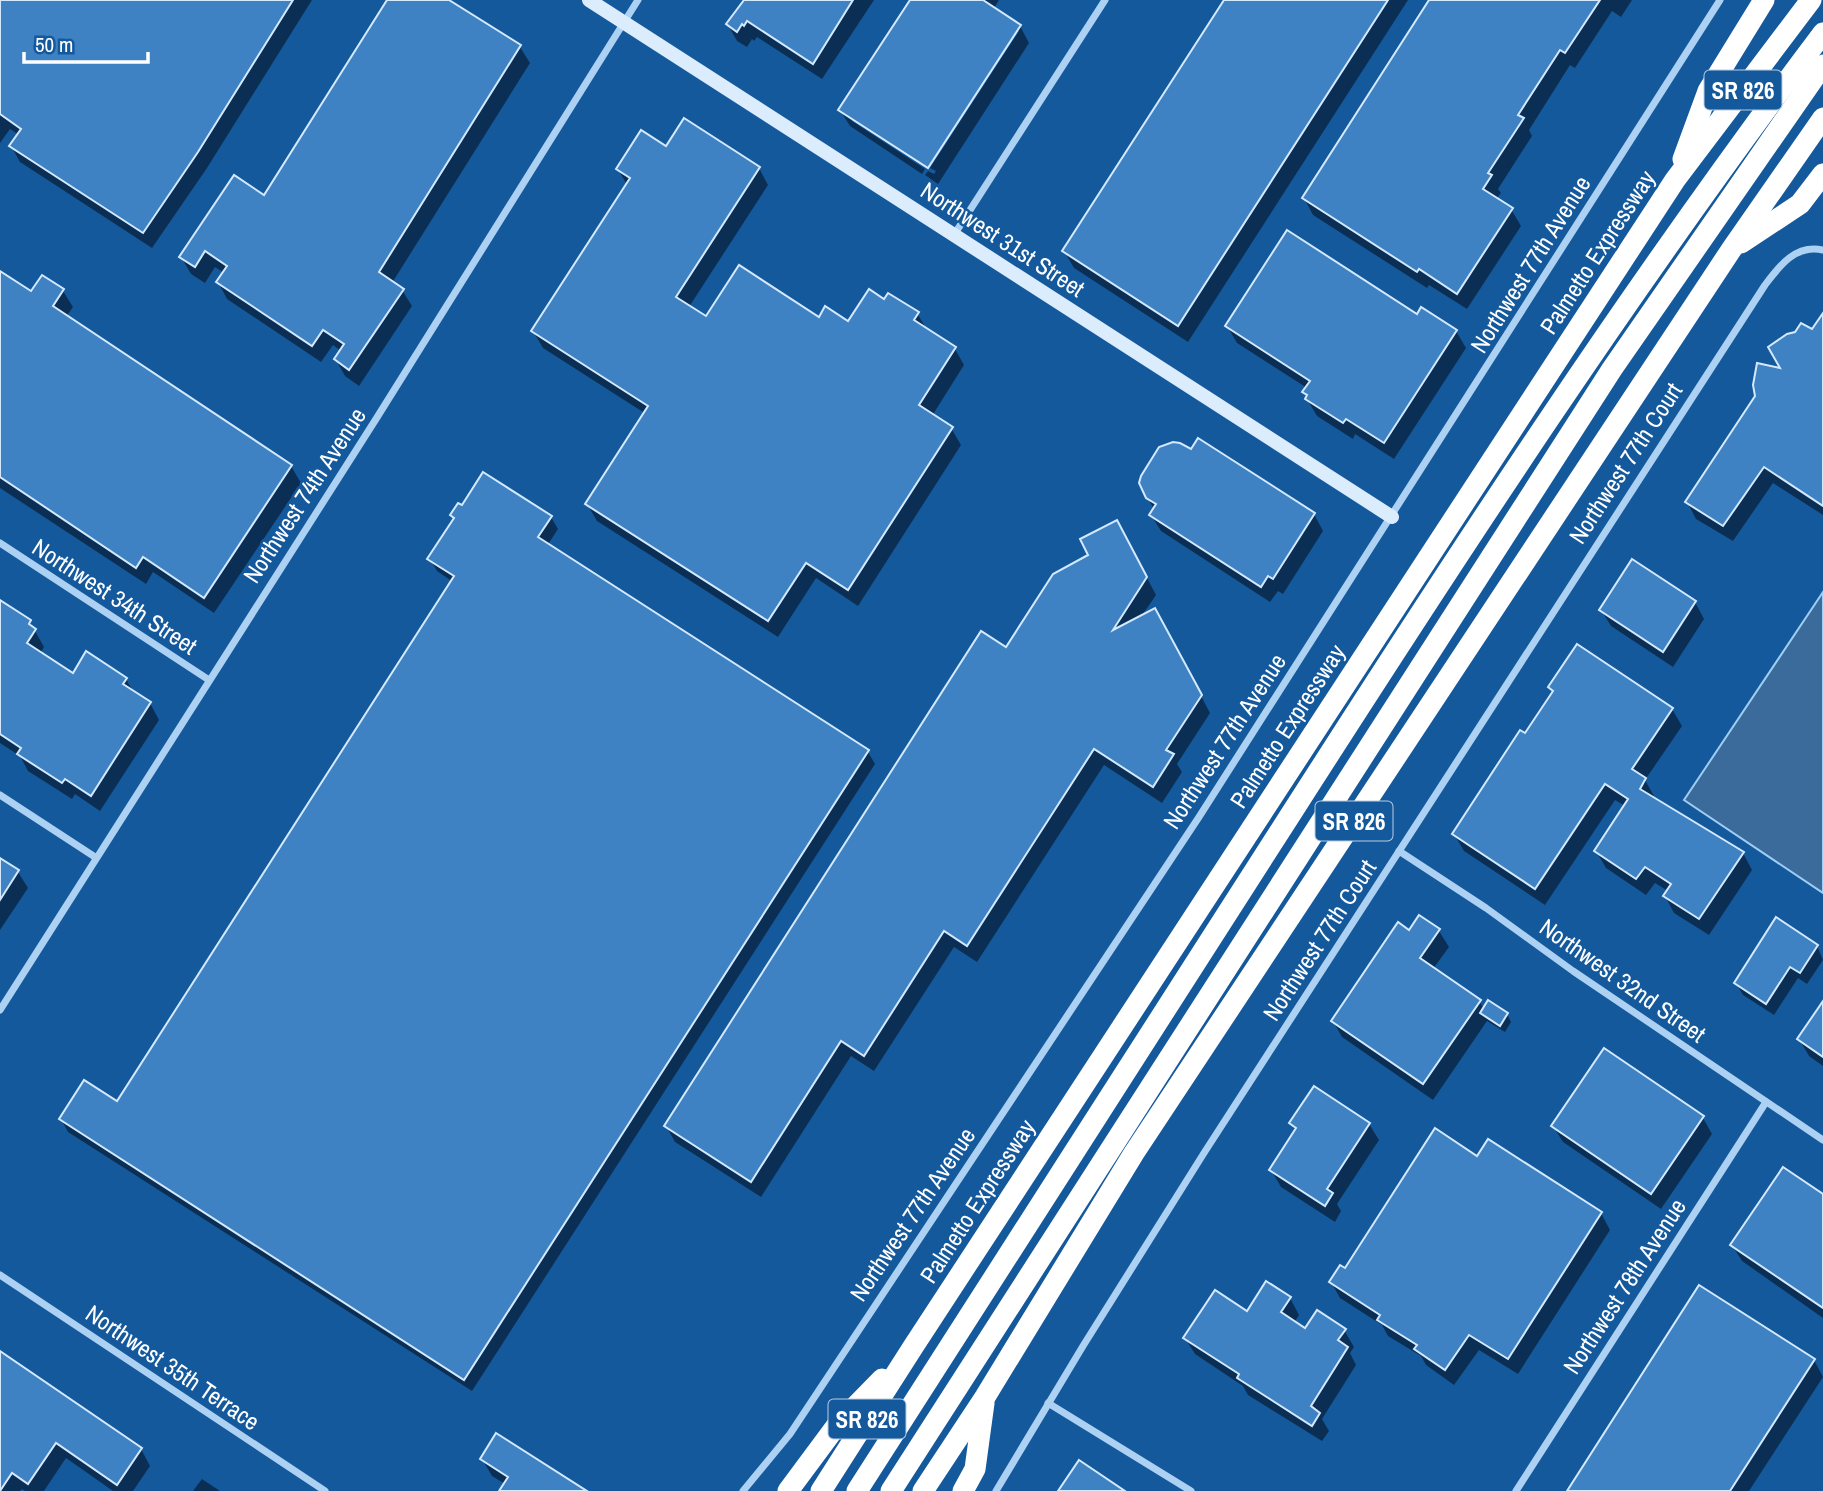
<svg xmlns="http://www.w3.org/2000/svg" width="1823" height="1491" viewBox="0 0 1823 1491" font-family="'Archivo Narrow',sans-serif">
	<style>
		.water { fill: #3a6b9a; stroke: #9ecdf5; stroke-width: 2 }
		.shadow { fill: #0007 }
		.building { fill: #3e82c3; stroke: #d4e9fd; stroke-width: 2 }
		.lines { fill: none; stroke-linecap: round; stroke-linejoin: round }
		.street { stroke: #acd1f3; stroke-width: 7 }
		.secondary { stroke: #dbecfd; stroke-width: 14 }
		.highway { stroke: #fff; stroke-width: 21 }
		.labels { text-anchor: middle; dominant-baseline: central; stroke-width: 5; stroke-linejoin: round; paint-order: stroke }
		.shield { fill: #15599d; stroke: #b9cde2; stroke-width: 2 }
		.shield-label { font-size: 23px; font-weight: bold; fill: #fff }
		.street-label { font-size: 24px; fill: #fff; stroke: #15599d }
	</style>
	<rect width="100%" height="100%" fill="#15599d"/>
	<polygon class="water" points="1823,592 1823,893 1684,800"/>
	<g class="shadow">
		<polygon points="0,0 312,0 207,168 152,248 20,162 11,146 19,135 10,129 0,143"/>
		<polygon points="389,0 446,0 520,47 530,63 392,283 402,290 412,306 359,386 345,376 336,360 341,351 333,345 321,362 227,299 218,282 224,273 215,267 205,283 191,274 181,257 265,198"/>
		<polygon points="746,0 874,0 822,79 757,37 754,41 752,39 747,47 737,41 728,25"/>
		<polygon points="913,0 999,0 994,8 1020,26 1029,43 938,184 925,175 928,171 934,174 936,171 930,168 1019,31 1015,31 852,117 852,121 925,169 922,174 850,126 840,110"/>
		<polygon points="1226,0 1408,0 1188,342 1074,268 1064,251"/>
		<polygon points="1431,0 1632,0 1621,17 1612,11 1575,68 1570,65 1529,130 1532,136 1498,189 1501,193 1496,199 1511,209 1521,226 1467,309 1429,285 1427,288 1313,215 1304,198"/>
		<polygon points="666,149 759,168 768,185 689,307 707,319 819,319 849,323 885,301 917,313 927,330 955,349 964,365 932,416 951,428 961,445 858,606 816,578 778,637 597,521 587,504 646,414 543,348 533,331 627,185 618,169"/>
		<polygon points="0,273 32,294 63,291 73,307 66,317 291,466 301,483 214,613 153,572 146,584 0,488"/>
		<polygon points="1418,316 1456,331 1466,348 1394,459 1355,434 1353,439 1317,416 1307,399 1305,392 1307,388 1237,343 1227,326"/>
		<polygon points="1823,326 1823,515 1773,483 1733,541 1696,519 1687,502 1812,332"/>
		<polygon points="1147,497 1314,514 1323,531 1283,594 1278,591 1270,602 1161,531 1151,515 1154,509"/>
		<polygon points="452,515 551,517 558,529 547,546 868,752 875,764 472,1391 68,1132 61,1119 117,1104 453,582 437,571 430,559 455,520"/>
		<polygon points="1126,538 1156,595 1141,617 1164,626 1210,713 1177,764 1182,772 1162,803 1104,765 977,962 954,947 874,1071 851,1056 761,1197 675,1142 666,1126 1007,649"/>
		<polygon points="0,602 30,622 44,647 40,654 73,675 126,679 134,693 150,703 159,720 100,811 75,794 72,799 28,771 20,756 0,743"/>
		<polygon points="1695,602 1704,619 1673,667 1611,626 1601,610"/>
		<polygon points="1550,688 1672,709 1682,726 1645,780 1654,796 1653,799 1743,853 1752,870 1709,935 1674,913 1665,896 1668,891 1655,883 1646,895 1606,868 1596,851 1625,806 1615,800 1545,905 1464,851 1454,834 1554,693"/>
		<polygon points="0,860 18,872 28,888 0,930"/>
		<polygon points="1419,917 1439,931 1449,947 1433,969 1479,1001 1484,1009 1507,1014 1511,1022 1505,1032 1487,1021 1433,1100 1342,1037 1333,1021"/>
		<polygon points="1817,946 1823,960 1807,984 1798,978 1774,1015 1743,995 1736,983"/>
		<polygon points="1823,1004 1823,1066 1809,1056 1799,1039"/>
		<polygon points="1703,1118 1712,1134 1661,1209 1563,1142 1553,1126"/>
		<polygon points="1291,1123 1369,1124 1379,1140 1337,1204 1341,1211 1335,1222 1281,1187 1271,1170 1296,1132"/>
		<polygon points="1823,1196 1823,1318 1742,1261 1732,1245"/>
		<polygon points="1601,1213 1610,1230 1518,1374 1479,1350 1454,1385 1426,1365 1421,1356 1388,1336 1382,1325 1340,1298 1331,1282 1345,1270"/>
		<polygon points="1290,1298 1299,1315 1294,1323 1305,1331 1344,1330 1354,1347 1350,1353 1356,1365 1322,1419 1329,1431 1322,1441 1248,1395 1243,1386 1195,1354 1185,1338"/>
		<polygon points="0,1353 141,1449 150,1466 133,1491 113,1491 66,1458 44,1491 25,1491 22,1489 20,1491 0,1491"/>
		<polygon points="1814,1360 1823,1377 1749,1491 1569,1491"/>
		<polygon points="482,1459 584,1491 501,1491 505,1484 492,1476"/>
		<polygon points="202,1479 220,1491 193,1491"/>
	</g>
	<g class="building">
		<polygon points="0,0 293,0 198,152 143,233 9,146 21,129 0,114"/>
		<polygon points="387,0 449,0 521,45 379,272 404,289 349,370 334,359 344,344 323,330 312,346 216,282 227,266 205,251 195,267 179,257 234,175 264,195"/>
		<polygon points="744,0 853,0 813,64 747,21 744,26 742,24 737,32 726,24"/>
		<polygon points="910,0 983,0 1021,25 928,168 838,110"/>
		<polygon points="1224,0 1388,0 1178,326 1062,251"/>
		<polygon points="1429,0 1600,0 1565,53 1560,50 1518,115 1524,118 1488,173 1492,175 1483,189 1513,208 1457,294 1419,269 1417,272 1302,198"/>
		<polygon points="684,118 760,167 676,297 706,316 739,265 819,317 825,306 848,321 869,289 884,299 888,293 919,312 914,320 956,347 919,405 953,427 848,590 806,563 768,621 585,504 648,406 531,331 630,178 616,169 641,130 666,146"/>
		<polygon points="1287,230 1417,314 1421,307 1457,330 1384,443 1346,419 1343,423 1305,399 1307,395 1302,392 1310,381 1225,326"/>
		<polygon points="0,271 31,291 42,275 64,289 53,306 292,465 204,598 143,557 136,568 0,477"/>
		<polygon points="1823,313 1823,506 1764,467 1723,526 1685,502 1755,396 1753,385 1757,363 1780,368 1768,347 1787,334 1795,332 1801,323 1812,329"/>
		<polygon points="1198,438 1315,513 1273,579 1268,576 1261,587 1149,515 1156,504 1146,498 1139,483 1141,476 1159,447 1173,442 1180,443 1191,449"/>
		<polygon points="483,472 552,516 538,537 869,750 464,1380 59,1119 84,1080 117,1101 454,576 427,559 454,518 450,515 458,503 462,505"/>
		<polygon points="1117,520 1147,577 1113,630 1155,608 1202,695 1166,750 1174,754 1153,787 1094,749 967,946 944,931 864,1056 841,1041 751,1182 664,1126 981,631 1006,647 1053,574 1088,555 1080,539"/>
		<polygon points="1632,559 1696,601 1663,652 1599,610"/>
		<polygon points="0,600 31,620 29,624 36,629 27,643 73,673 86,651 127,678 123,684 151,702 91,796 65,779 62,783 17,754 21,748 0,734"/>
		<polygon points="1577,644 1673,708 1632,769 1646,778 1640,789 1744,852 1699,919 1663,896 1671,884 1645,867 1636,879 1594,851 1628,799 1605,784 1535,889 1452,834 1520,730 1525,733 1553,691 1548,687"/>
		<polygon points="0,858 19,870 0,900"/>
		<polygon points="1419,915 1440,929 1420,958 1481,1000 1423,1084 1331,1021 1398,922 1409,930"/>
		<polygon points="1776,917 1818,945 1800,973 1790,967 1766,1004 1734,983"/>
		<polygon points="1488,1000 1508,1013 1500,1026 1480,1013"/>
		<polygon points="1823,1001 1823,1057 1797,1039"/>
		<polygon points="1604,1048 1704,1116 1651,1194 1551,1126"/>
		<polygon points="1314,1086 1370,1123 1327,1189 1333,1193 1325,1206 1269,1170 1296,1128 1289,1123"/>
		<polygon points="1435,1128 1477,1156 1488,1139 1602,1212 1508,1359 1469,1335 1445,1370 1414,1349 1417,1345 1377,1320 1380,1315 1329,1282 1340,1265 1345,1268"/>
		<polygon points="1783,1167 1823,1194 1823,1308 1730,1245"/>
		<polygon points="1266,1281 1291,1297 1281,1312 1305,1328 1317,1310 1346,1329 1338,1340 1348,1347 1311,1406 1320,1413 1312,1426 1237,1378 1239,1374 1183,1338 1215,1290 1247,1311"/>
		<polygon points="1699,1285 1815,1359 1730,1491 1567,1491"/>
		<polygon points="0,1351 142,1448 117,1485 56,1443 28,1484 12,1473 0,1491"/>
		<polygon points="496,1433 587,1491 499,1491 508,1477 480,1459"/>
		<polygon points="1079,1460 1125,1491 1058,1491"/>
	</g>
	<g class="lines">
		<g class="street">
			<polyline points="954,235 1105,0"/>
			<polyline points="0,543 209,680"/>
			<polyline points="0,795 95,857"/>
			<polyline points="1399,851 1486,908 1573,971 1823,1140"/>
			<polyline points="0,1010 376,419 638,0"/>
			<polyline points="0,1275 325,1491"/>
			<polyline points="1048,1403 1191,1491"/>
			<polyline points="743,1491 790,1434 1199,817 1720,0"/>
			<path d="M996,1491l87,-145 121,-193 561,-868c15,-20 31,-41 58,-35"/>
			<polyline points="1516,1491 1766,1102"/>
		</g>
		<polyline class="secondary" points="589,0 1392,517"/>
		<g class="highway">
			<polyline points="1683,159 1708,91 1764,0"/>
			<polyline points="1741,243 1800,204 1823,174"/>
			<polyline points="788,1491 837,1425 882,1379"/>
			<polyline points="821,1491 913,1347 1675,180 1811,0"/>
			<path d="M857,1491c144,-225 288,-449 432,-674 171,-267 343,-531 534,-784"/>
			<polyline points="891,1491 1612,369 1823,65"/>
			<polyline points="923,1491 985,1397 1134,1153 1731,250 1823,118"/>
			<polyline points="963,1491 975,1469 984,1403"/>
		</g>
	</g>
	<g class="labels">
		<g class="shield">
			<rect x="1704.5" y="70.5" width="77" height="39" rx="5"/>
			<rect x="1315.5" y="801.5" width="77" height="39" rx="5"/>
			<rect x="828.5" y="1399.5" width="77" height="39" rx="5"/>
		</g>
		<g class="shield-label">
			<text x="1743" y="90">SR 826</text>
			<text x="1354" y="821">SR 826</text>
			<text x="867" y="1419">SR 826</text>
		</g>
		<g class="street-label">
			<text transform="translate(1003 239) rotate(33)">Northwest 31st Street</text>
			<text transform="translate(1597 252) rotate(-57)">Palmetto Expressway</text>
			<text transform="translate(1530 264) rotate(-58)">Northwest 77th Avenue</text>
			<text transform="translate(1625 463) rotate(-57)">Northwest 77th Court</text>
			<text transform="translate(304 495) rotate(-57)">Northwest 74th Avenue</text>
			<text transform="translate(115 596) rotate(33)">Northwest 34th Street</text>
			<text transform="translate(1287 726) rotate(-57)">Palmetto Expressway</text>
			<text transform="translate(1224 741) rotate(-57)">Northwest 77th Avenue</text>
			<text transform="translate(1319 940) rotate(-57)">Northwest 77th Court</text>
			<text transform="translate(1623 980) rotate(35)">Northwest 32nd Street</text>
			<text transform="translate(977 1201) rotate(-57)">Palmetto Expressway</text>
			<text transform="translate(912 1214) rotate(-56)">Northwest 77th Avenue</text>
			<text transform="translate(1624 1286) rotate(-57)">Northwest 78th Avenue</text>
			<text transform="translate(173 1367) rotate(34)">Northwest 35th Terrace</text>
		</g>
	</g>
	<path d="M24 52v10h124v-10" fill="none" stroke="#ffffff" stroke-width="3.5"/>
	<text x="35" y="52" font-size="21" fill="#ffffff" stroke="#15599d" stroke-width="5" paint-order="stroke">50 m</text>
</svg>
